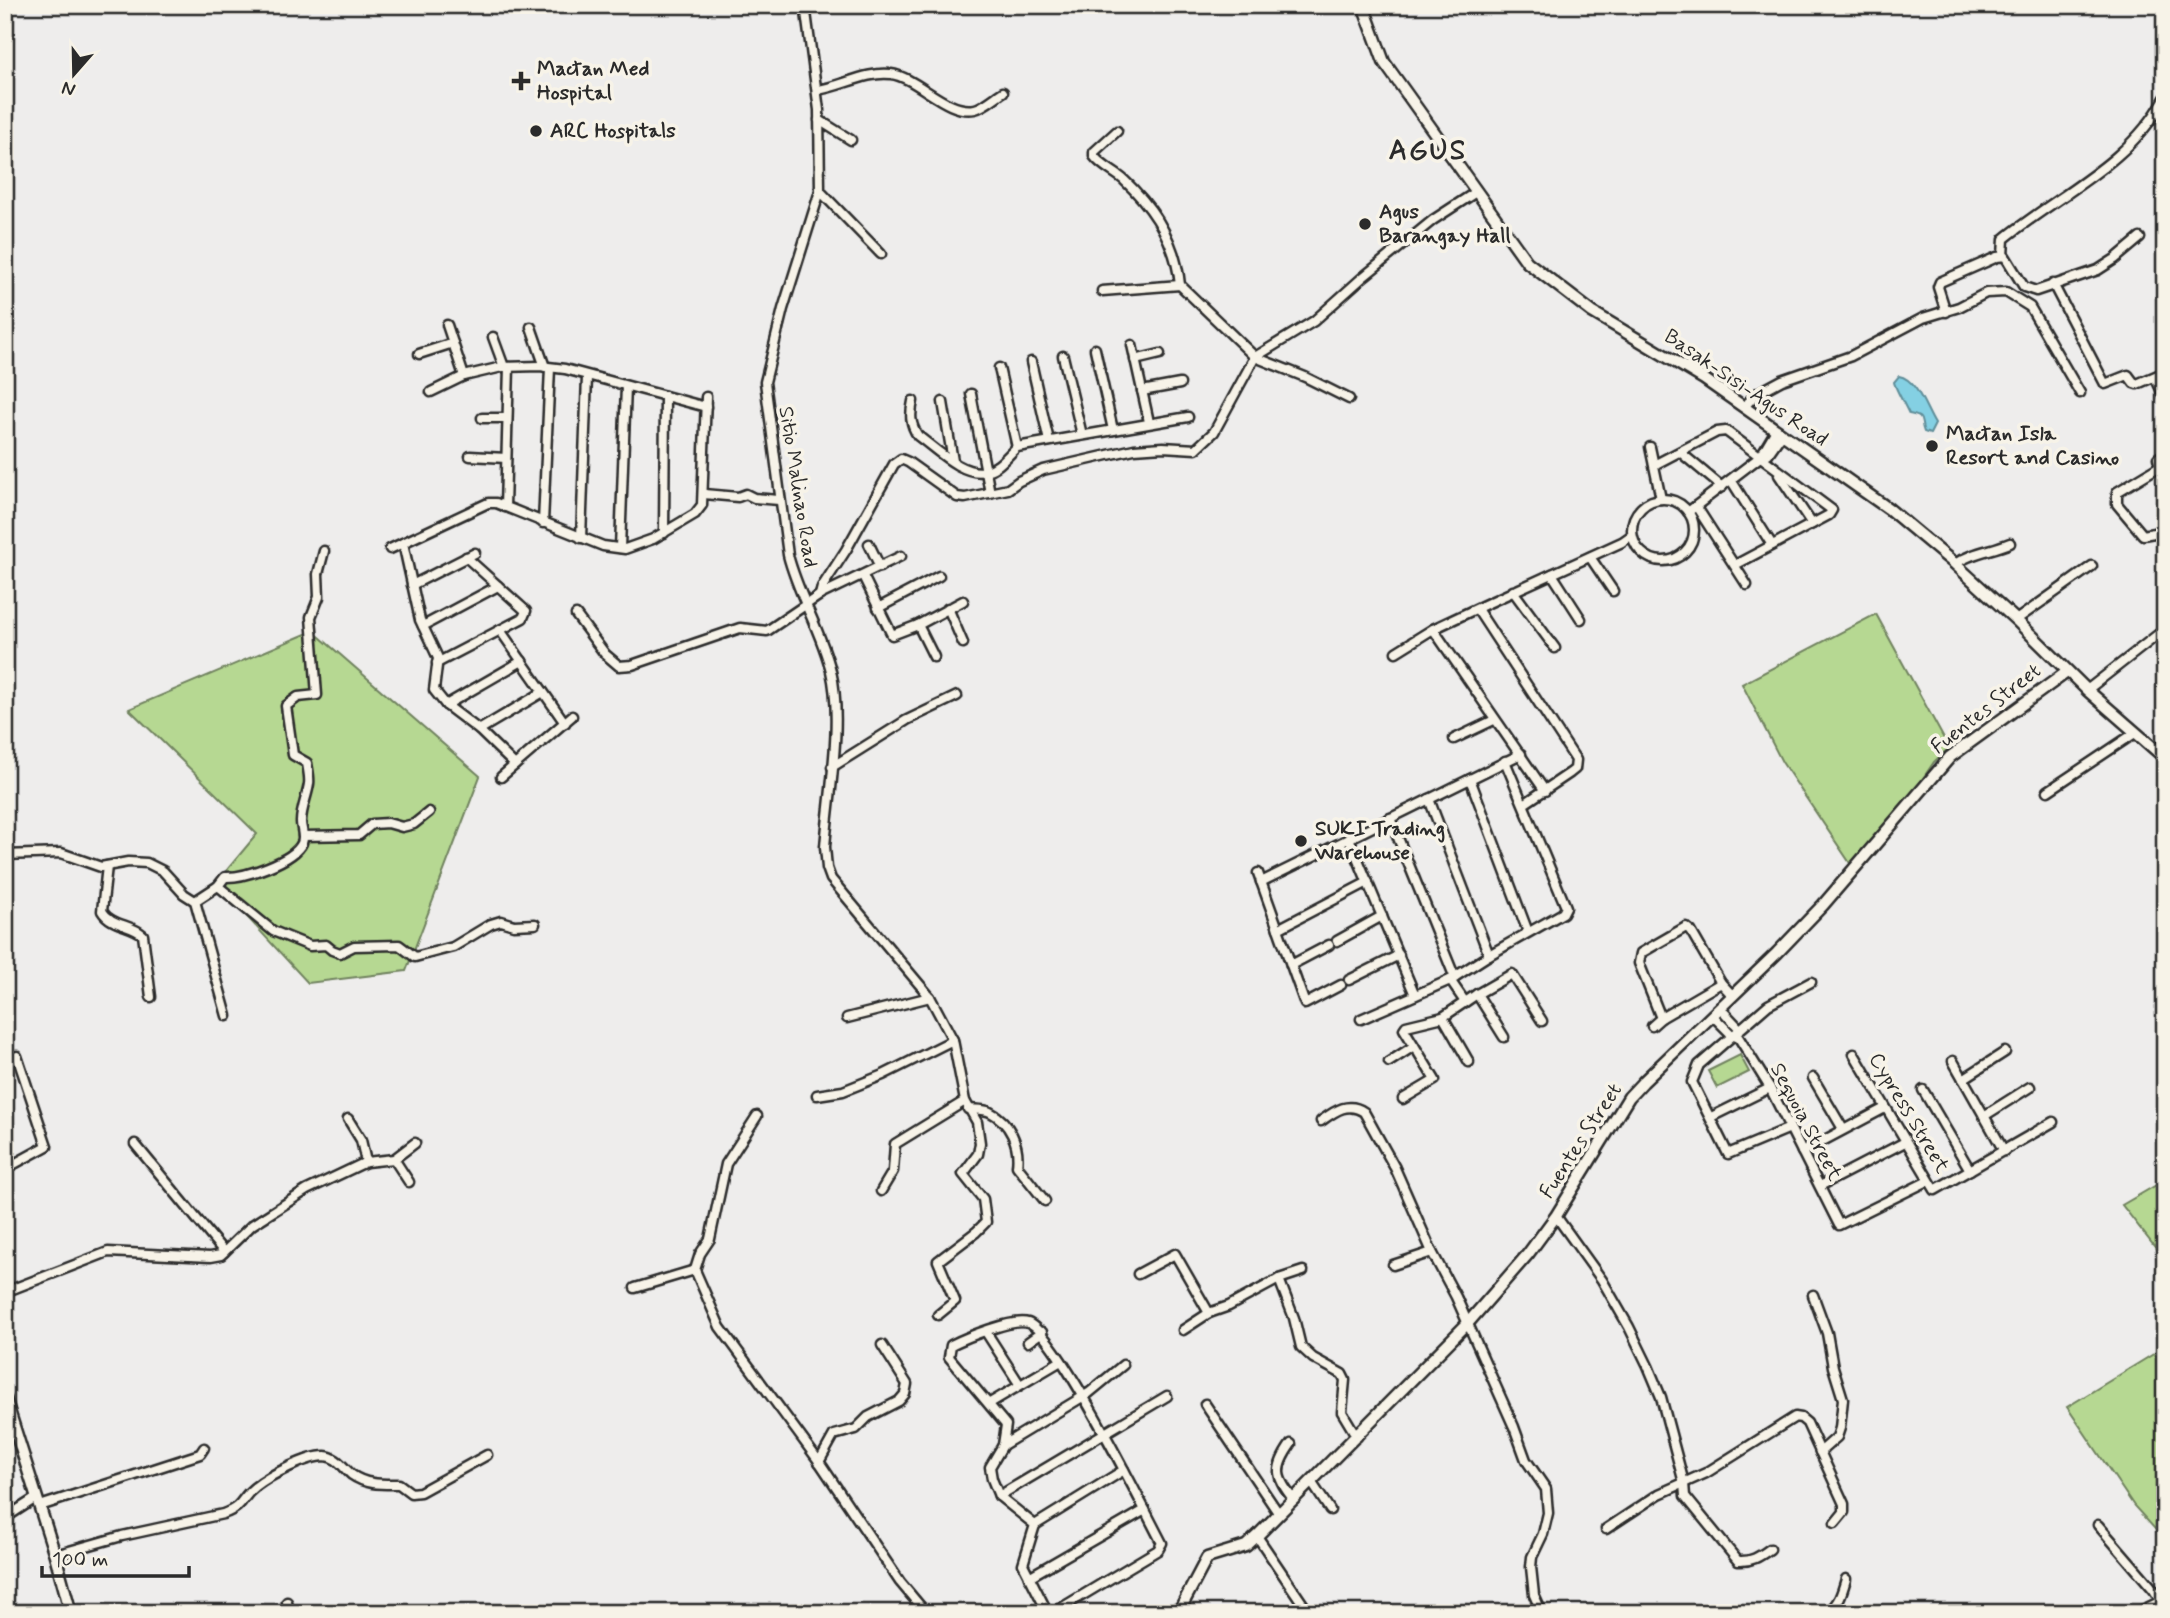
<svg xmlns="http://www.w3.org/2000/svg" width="2170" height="1618" viewBox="0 0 2170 1618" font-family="Mynerve,sans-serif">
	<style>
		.green { fill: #b6d892; stroke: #70825e; stroke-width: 2 }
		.water { fill: #84d0e3; stroke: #608e99; stroke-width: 2 }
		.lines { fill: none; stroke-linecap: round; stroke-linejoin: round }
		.minor-casing { stroke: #2b2b2b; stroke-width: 13 }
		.tertiary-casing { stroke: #2b2b2b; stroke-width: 15 }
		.minor { stroke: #f7f3e8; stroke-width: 8 }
		.tertiary { stroke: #f7f3e8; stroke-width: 10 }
		.poi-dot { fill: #2b2b2b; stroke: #f7f3e8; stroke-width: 2.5 }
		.labels { text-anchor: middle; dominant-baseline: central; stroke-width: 7; stroke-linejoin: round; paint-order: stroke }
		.poi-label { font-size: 21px; font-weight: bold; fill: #2b2b2b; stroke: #f7f3e8; text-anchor: start }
		.street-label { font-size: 21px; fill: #2b2b2b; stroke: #f7f3e8 }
		.district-label { font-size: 28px; font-weight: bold; letter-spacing: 2px; fill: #2b2b2b; stroke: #f7f3e8 }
	</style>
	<rect width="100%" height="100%" fill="#eeedec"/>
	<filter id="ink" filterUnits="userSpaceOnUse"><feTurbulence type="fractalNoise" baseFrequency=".0143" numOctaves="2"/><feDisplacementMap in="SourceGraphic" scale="14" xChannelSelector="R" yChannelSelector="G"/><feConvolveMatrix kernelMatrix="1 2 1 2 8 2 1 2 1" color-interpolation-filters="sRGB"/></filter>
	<g filter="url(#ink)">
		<g class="green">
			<polygon points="1876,614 1949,748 1934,762 1911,796 1852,866 1782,762 1742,684"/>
			<polygon points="313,631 480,776 406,971 308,983 216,883 257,834 129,709"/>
			<polygon points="1740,1055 1749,1072 1717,1088 1708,1071"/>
			<polygon points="2165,1180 2165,1260 2122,1205"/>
			<polygon points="2165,1347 2165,1540 2134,1506 2067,1407"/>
		</g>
		<path class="water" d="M1899,376c18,3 27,34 36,48l-5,10 -6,-2c-5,-12 2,-15 -15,-18 -3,-7 -14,-26 -15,-32z"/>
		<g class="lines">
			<defs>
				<g id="minor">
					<path d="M805,5l14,105 1,81 -37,118 -18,73 23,173c10,40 33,75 43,116 12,49 -2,124 -6,176l2,21 4,11 99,118 23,43 12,61 12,21 3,21 -2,11 -15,20 20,25 3,23 -10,10 -38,29 17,40 -17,14"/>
					<path d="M817,90c24,-3 49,-19 74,-16 26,3 56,41 84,35 9,-2 20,-12 28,-17"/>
					<polyline points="819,120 851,140"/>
					<path d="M1117,131l-23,21v4c7,10 21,16 30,24 31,29 52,63 56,105l75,72 50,20 44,22"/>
					<polyline points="820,191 881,254"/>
					<path d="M2003,256l1,-17c55,-45 126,-76 161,-141"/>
					<polyline points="2053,284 2105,384 2128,375 2134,383 2137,384 2165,372"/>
					<polyline points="1102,291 1180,285"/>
					<polyline points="1946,312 1938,287 1940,282 1997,257 2005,256 2024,287 2036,291 2098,270 2115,259 2140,238"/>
					<polyline points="447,325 464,376"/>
					<polyline points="531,327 545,367"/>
					<polyline points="493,337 504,367"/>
					<polyline points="1132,345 1149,422"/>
					<polyline points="1095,349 1113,430"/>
					<polyline points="419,354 453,343"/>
					<polyline points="1063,356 1082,435"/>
					<polyline points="1135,360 1160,354"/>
					<polyline points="1031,362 1049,441"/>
					<polyline points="999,368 1017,447"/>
					<polyline points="2155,377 2165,398"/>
					<polyline points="1142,391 1180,384"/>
					<polyline points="431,392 464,376 502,367 540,366 565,369 706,407"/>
					<polyline points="971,394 990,493"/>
					<path d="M913,401c-3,14 -3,23 5,35 17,12 45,41 68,35 13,-3 22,-16 31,-24l171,-30"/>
					<polyline points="943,402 953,461"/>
					<polyline points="1744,407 1756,394 1782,380 1851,356 1923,318 1959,307 1986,293 2006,292 2030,307 2080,393"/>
					<polyline points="482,418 507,418"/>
					<polyline points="1650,447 1661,499"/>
					<polyline points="1680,452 1722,487"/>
					<polyline points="470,456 506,458"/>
					<polyline points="1760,457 1776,430"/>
					<polyline points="1654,465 1717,432 1726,431 1832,510 1829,515 1735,565"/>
					<polyline points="2160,466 2117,492 2117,504 2143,535 2165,531"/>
					<polyline points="2160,466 2158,458 2165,453"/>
					<polyline points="1779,475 1812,524"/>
					<polyline points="1731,480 1772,545"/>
					<polyline points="704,494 738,497 746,494 754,498 779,500"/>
					<circle cx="1663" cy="530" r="31"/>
					<polyline points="1696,506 1747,585"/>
					<polyline points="505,507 509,367"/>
					<polyline points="1688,512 1760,457 1768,454 1782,434"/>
					<polyline points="543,523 550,368"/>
					<polyline points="664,533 665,396"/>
					<polyline points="581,538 587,377"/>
					<polyline points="403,543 420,620 438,658 434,690 446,705 479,730 515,765"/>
					<polyline points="869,544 880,567"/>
					<polyline points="620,548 626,386"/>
					<polyline points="390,549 488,503 496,503 603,546 625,549 653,539 695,514 702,505 706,397"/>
					<polyline points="1590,557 1613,591"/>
					<path d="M1955,564c17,-12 36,-13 55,-21"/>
					<polyline points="1552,574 1581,619"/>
					<polyline points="863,576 892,635 918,625 963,601"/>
					<polyline points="412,585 475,553"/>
					<polyline points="1513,591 1555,648"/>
					<polyline points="820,595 822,587 846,550 894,464 901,459 908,462 957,497 965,498 1008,489 1019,481 1043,470 1134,449 1163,447 1196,449 1214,432 1255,357 1314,321 1362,278 1433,220 1476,192"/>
					<polyline points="878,608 939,576"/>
					<polyline points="948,608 963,643"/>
					<polyline points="1477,609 1576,760 1575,769 1570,773 1524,804"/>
					<polyline points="576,615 605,654 619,666 632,665 740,628 767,631 820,595 901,556"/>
					<polyline points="2016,620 2092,566"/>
					<polyline points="918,625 934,657"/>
					<polyline points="423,626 498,586"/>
					<polyline points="1433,629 1545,791"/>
					<polyline points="500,630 565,723"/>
					<polyline points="1396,652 1433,629 1484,605 1622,542 1632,535"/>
					<polyline points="437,663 523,618 526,611 466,557"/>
					<polyline points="2087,690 2165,629"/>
					<polyline points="446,705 522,661"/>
					<polyline points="479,730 543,692"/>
					<polyline points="1454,739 1494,720"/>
					<polyline points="832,767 907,720 957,696"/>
					<polyline points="501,777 572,716"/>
					<polyline points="1470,779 1528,932"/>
					<polyline points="2048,791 2135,733"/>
					<polyline points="1429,799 1489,955"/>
					<polyline points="1390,818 1455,978"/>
					<polyline points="303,836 359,835 372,824 388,823 402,827 414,824 429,812"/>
					<polyline points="1349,838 1415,995"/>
					<polyline points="5,855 61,853 101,867 128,862 147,863 163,871 184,894 195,901 227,1016"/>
					<path d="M107,866l-5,45c9,15 29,13 41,24l8,62"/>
					<polyline points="1258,873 1305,1004 1341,985"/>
					<polyline points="1261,882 1521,754"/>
					<path d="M218,886l7,-9c19,1 69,-16 77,-34 3,-7 -1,-14 -1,-21 0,-13 6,-25 8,-38 1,-6 -1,-14 -2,-21l-14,-8 -7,-49 12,-9 19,-2 -6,-78 8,-20 -1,-23 6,-23"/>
					<polyline points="195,901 218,886 273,931 310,946 326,945 332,950 340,953 354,946 399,945 415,957 453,947 491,924 501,921 514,925 535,924"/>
					<polyline points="1278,929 1368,882"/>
					<polyline points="1337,941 1382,916"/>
					<polyline points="1291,965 1329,945"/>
					<polyline points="1349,980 1399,955"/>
					<polyline points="1450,980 1465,1002"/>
					<polyline points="1477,994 1504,1037"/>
					<polyline points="1720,1008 1739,1028 1739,1031"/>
					<polyline points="1712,1015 1732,1035 1739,1038 1770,1088 1839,1225 1928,1181"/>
					<polyline points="1443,1017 1469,1062"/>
					<polyline points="847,1018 930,997"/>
					<polyline points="1661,1018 1639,963 1641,953 1686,927 1691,931 1721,983 1733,996"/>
					<polyline points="1361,1019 1450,980 1489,955 1563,913 1566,907 1505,761"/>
					<polyline points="1652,1026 1661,1018 1721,983"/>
					<polyline points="1854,1054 1935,1190 2053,1122"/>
					<polyline points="1953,1061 2004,1151"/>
					<polyline points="1389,1062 1414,1046"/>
					<polyline points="1813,1078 1843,1129"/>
					<polyline points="1963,1079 2005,1052"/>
					<polyline points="1923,1090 1970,1170"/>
					<polyline points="817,1095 843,1091 883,1075 953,1040"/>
					<polyline points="1403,1099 1435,1080 1404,1029 1406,1026 1443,1017 1477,994 1512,974 1542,1021"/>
					<path d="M968,1109c7,1 16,0 22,3 20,10 30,33 27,54l28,35"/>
					<polyline points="757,1116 726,1164 710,1239 700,1254 695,1270 720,1327 818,1460 900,1582 926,1613"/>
					<polyline points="1984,1116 2030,1087"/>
					<polyline points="1711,1117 1770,1088"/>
					<polyline points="348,1119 361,1140 366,1162"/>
					<path d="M1321,1121c14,-10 27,-20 43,-9l31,56 37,84 24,45 58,130 12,33 20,29 2,24 -5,21 -11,23 -1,10 3,28 8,18"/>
					<polyline points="1790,1128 1728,1154 1692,1082 1699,1065 1768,1005 1811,982"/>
					<polyline points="135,1144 224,1252"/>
					<polyline points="1802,1152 1885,1108"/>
					<polyline points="394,1159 409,1182"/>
					<polyline points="5,1169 47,1146 17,1056"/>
					<polyline points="1820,1186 1905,1142"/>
					<polyline points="881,1191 893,1171 895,1144 965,1101"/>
					<path d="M1556,1216l46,64 27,47 19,39 13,31 23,86 1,13 53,65c13,1 21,-4 32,-12"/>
					<polyline points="1393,1265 1432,1252"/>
					<polyline points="1138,1274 1175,1254 1209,1313"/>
					<polyline points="1279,1279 1294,1318 1301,1347 1313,1358 1342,1374 1345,1380 1342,1412 1357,1437"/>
					<polyline points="635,1288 695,1270"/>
					<polyline points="5,1292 108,1252 210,1257 221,1255 252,1225 307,1190 366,1162 394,1159 415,1143"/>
					<polyline points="1813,1295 1827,1333 1833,1367 1843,1399 1840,1428 1837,1437 1820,1452"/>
					<polyline points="1183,1330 1209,1313 1229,1306 1279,1279 1303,1271"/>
					<polyline points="986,1332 1020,1385"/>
					<polyline points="1028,1342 1042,1332"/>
					<polyline points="990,1403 1061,1361"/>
					<polyline points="1205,1404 1279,1514"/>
					<path d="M1291,1444c-17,24 -16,33 3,56"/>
					<polyline points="1003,1445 1089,1393 1123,1365"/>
					<polyline points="819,1462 834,1435 856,1429 868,1417 899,1401 905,1394 907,1384 882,1345"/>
					<polyline points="1312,1483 1330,1510"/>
					<polyline points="999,1496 1167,1396"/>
					<polyline points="40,1506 200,1454 204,1448"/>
					<polyline points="5,1518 36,1498"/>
					<polyline points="1035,1525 1124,1470"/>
					<polyline points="2098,1525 2154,1590 2165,1607"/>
					<polyline points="1606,1529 1659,1494 1706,1473 1795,1417 1801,1418 1807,1423 1844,1504 1844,1512 1835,1523"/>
					<polyline points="1257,1536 1309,1613"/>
					<path d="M55,1555l67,-19 101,-22c22,-8 17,-16 32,-27 15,-12 52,-31 70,-31 13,1 18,12 27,19 14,10 30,9 47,9l12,9 9,-1 67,-37"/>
					<polyline points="1029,1577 1145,1510"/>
					<polyline points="287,1602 289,1613"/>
					<path d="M1048,1613l-25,-49 12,-39 -36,-29 -7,-17 -2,-12 13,-22 3,-20 -57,-68 2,-12c14,-7 62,-27 77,-22 29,10 115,184 134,220l-4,7 -105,63"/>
					<path d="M1827,1613c12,-9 15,-20 19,-34"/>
					<polyline points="2136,1613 2161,1601"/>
				</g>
				<g id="tertiary">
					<polyline points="1363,5 1384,62 1527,262 1592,312 1704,379 1889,509 1955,564 2016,620 2087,690 2165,758"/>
					<polyline points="5,1398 55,1555 71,1613"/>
					<polyline points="1178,1613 1207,1558 1246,1546 1257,1536 1467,1324 1528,1254 1556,1216 1629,1097 1643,1082 1777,953 1823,905 1950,757 2067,672"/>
				</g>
			</defs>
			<use href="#minor" class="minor-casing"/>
			<use href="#tertiary" class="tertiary-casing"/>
			<use href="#minor" class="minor"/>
			<use href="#tertiary" class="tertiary"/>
		</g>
	</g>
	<g class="poi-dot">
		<path d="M517.5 70.5h7v7h7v7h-7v7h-7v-7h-7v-7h7z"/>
		<circle cx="536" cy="131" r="7"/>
		<circle cx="1365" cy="224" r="7"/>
		<circle cx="1932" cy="446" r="7"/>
		<circle cx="1301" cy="841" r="7"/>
	</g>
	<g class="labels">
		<g class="poi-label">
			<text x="537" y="69">Mactan Med<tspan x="537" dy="24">Hospital</tspan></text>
			<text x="550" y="131">ARC Hospitals</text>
			<text x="1379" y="212">Agus<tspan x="1379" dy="24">Barangay Hall</tspan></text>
			<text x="1946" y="434">Mactan Isla<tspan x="1946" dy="24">Resort and Casino</tspan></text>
			<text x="1315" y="829">SUKI Trading<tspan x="1315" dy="24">Warehouse</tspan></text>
		</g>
		<g class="street-label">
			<text transform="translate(1746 388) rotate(34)">Basak-Sisi-Agus Road</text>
			<text transform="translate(798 487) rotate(81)">Sitio Malinao Road</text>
			<text transform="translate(1986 709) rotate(-38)">Fuentes Street</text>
			<text transform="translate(1909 1113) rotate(59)">Cypress Street</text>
			<text transform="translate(1806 1122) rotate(62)">Sequoia Street</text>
			<text transform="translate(1581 1141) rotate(-57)">Fuentes Street</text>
		</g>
		<g class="district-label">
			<text x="1428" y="151">AGUS</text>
		</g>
	</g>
	<rect width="2170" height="1618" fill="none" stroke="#f7f3e8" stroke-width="28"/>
	<rect x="14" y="14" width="2142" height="1590" fill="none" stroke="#2b2b2b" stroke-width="2.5" filter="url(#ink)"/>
	<g transform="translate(74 74) rotate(200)" stroke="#f7f3e8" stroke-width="5" paint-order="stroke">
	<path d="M0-5L12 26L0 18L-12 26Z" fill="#2b2b2b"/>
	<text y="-10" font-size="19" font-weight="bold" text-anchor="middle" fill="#2b2b2b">N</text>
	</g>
	<path d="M42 1566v10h147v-10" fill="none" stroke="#2b2b2b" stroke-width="3.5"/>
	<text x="52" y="1566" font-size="21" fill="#2b2b2b" stroke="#f7f3e8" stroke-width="5" paint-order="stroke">100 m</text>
</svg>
